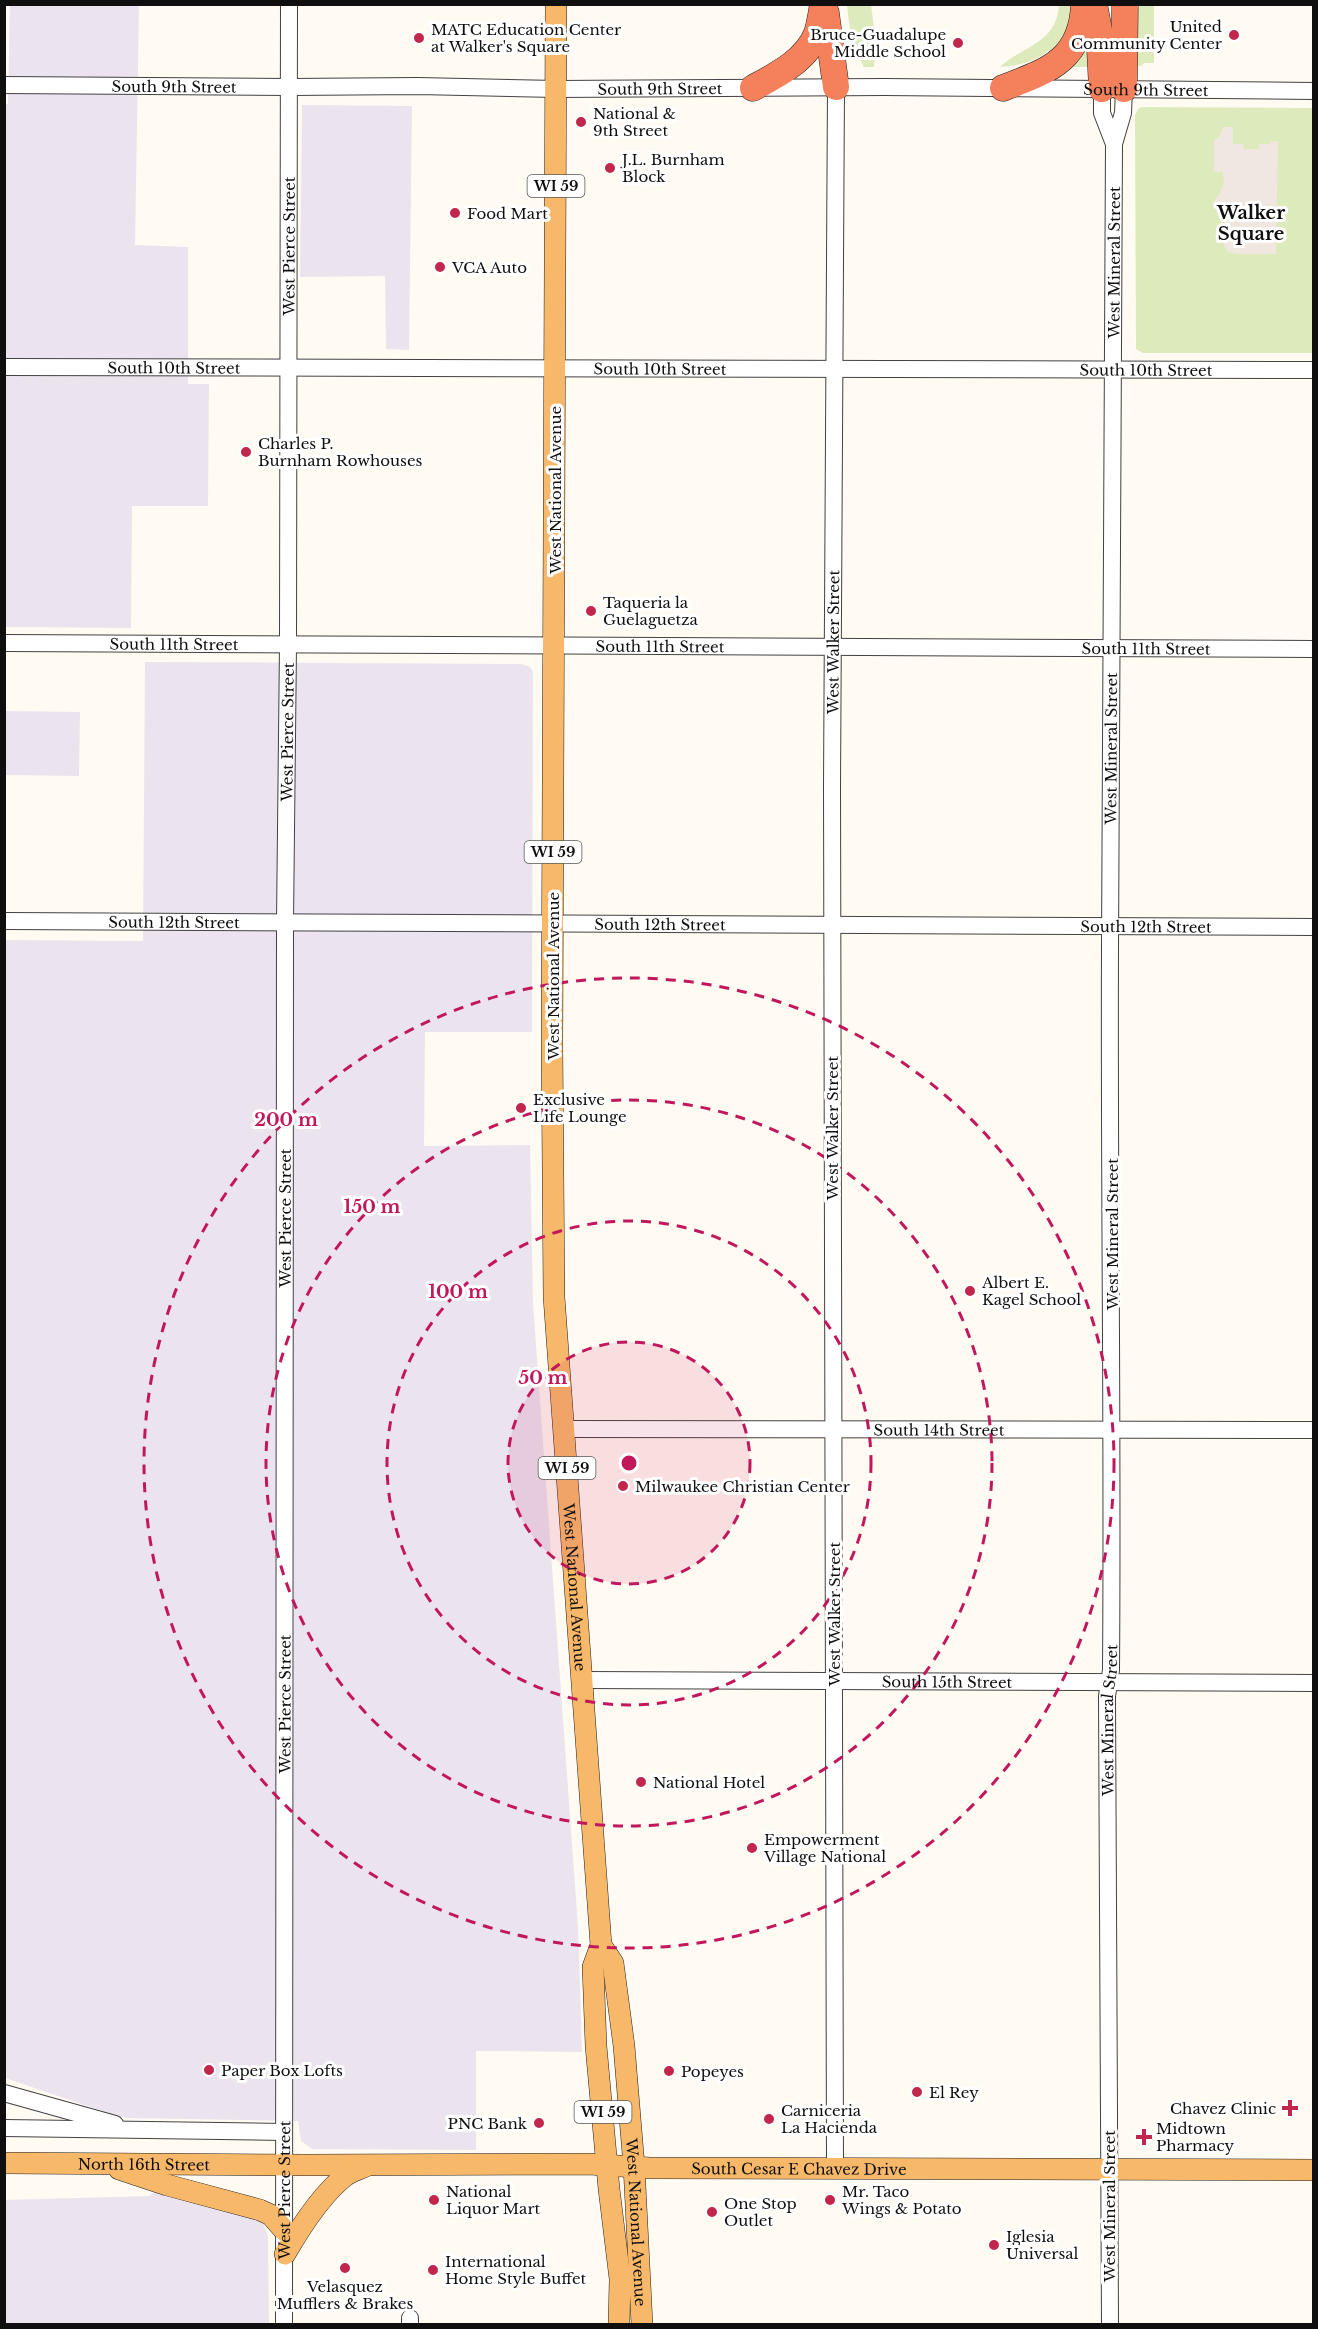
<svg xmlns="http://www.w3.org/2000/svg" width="1318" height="2329" viewBox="0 0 1318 2329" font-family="'Libre Baskerville',serif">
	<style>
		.industrial { fill: #ebe4ee }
		.green { fill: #ddeabb }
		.plaza { fill: #f0e8e0 }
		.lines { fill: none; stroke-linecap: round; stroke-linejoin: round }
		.minor-casing { stroke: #424242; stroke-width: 18 }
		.major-casing { stroke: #202020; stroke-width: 22 }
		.highway-casing { stroke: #202020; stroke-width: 27 }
		.minor { stroke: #fff; stroke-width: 16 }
		.major { stroke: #f8b869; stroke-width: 21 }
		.highway { stroke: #f4815b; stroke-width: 26 }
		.ring { fill: none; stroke: #c2185b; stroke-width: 3; stroke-dasharray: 10 8 }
		.poi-dot { fill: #c1264d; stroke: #fff; stroke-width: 2 }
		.labels { text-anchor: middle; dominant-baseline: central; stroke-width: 6; stroke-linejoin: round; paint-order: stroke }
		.shield { fill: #fff; stroke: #575757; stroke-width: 1.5 }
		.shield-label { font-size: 14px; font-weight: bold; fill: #0f0f0f }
		.poi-label { font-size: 15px; fill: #0f0f0f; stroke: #fff; text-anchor: start }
		.street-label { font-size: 15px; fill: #0f0f0f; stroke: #fff }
		.quarter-label { font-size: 18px; font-weight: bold; fill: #0f0f0f; stroke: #fff }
		.centre { fill: #c2185b; stroke: #fff; stroke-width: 3 }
		.ring-label { font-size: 18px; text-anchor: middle; font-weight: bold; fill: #c2185b; stroke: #fff; stroke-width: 6; stroke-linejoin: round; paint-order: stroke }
	</style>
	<rect width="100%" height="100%" fill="#fffaf2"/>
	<g class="industrial">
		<polygon points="10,5 139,5 135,245 188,247 188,384 209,384 208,506 132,506 131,628 5,627 4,104 8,104"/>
		<polygon points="302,105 412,106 409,350 386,349 385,276 300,277"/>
		<polygon points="145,662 522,664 530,667 533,672 532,1032 425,1032 424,1146 530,1145 533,1303 578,1927 582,2052 476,2051 476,2150 312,2149 301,2141 298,2121 128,2118 111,2114 5,2078 5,940 143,941"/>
		<polygon points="5,711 80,712 79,776 5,775"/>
		<polygon points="157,2190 259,2220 264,2225 268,2236 269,2324 5,2324 4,2200 149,2196"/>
	</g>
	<g class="green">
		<path d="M847,5h24l4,31 -1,31h-10c-12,-20 -15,-40 -17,-62z"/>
		<path d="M1059,5h18l-2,15 -19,34 -8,-3c-15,12 -29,14 -48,16 24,-22 56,-23 59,-62z"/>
		<polygon points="1136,5 1154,5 1154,63 1144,63 1141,66 1137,66"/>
		<polygon points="1089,40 1090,67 1067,67"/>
		<polygon points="1142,107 1313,108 1313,353 1143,353 1136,349 1135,115 1138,109"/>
	</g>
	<polygon class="plaza" points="1223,127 1233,127 1233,144 1243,144 1244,149 1259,149 1259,144 1270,144 1270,141 1278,141 1276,254 1237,254 1228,252 1224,246 1225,218 1216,211 1214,202 1223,187 1224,177 1222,172 1214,172 1214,140 1219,137"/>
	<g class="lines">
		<defs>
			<g id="minor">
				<path id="s1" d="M4,85l285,2 129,-1 138,3 328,-2 430,4"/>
				<polyline points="1102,89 1102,113 1114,144"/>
				<path id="s2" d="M4,367l1310,3"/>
				<path id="s3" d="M4,643l1310,6"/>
				<path id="s4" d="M4,921l1310,6"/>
				<path id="s5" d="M564,1429l750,1"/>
				<path id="s6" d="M583,1680l731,3"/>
				<polyline points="4,2093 115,2124"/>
				<polyline points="4,2128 284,2132"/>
				<path id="s7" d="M835,2169l-3,-1383 4,-699"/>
				<path id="s8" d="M284,2324l1,-1402 3,-277 1,-641"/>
				<polyline points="410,2324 410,2318"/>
				<path id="s9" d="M1110,2324l-3,-628 4,-26c2,-240 -2,-481 -1,-721 0,-268 4,-537 4,-805l9,-31 1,-24"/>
			</g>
			<g id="major">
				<path id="s10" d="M556,4l-4,1040 2,253 47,648 -8,22 3,79 13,143 11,90 -1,45"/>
				<path id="s11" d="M601,1945l12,18 11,83 10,120 8,158"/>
				<path id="s12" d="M4,2163l303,2 282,-1 61,4 664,2"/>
				<polyline points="119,2169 167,2185 260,2210 271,2215 284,2230"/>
				<path d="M285,2254c15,-26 36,-59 60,-78 6,-5 15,-7 21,-10"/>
			</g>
			<g id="highway">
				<polyline points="1094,4 1099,30 1102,89"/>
				<polyline points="826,13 836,87"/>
				<path d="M753,88c24,-13 54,-28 64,-55 3,-9 4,-19 6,-29"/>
				<path d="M1003,88c45,-17 79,-28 81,-84"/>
				<polyline points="1124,89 1125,4"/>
			</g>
		</defs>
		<use href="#minor" class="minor-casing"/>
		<use href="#major" class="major-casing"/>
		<use href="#highway" class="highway-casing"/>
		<use href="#minor" class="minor"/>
		<use href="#major" class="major"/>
		<use href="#highway" class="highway"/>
	</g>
	<circle cx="629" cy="1463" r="121" fill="#c2185b" fill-opacity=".12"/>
	<g class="ring">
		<circle cx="629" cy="1463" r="121"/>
		<circle cx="629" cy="1463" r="242"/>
		<circle cx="629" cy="1463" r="363"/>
		<circle cx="629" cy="1463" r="485"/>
	</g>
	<g class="poi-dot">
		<circle cx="1234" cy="35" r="6"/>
		<circle cx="419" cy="38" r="6"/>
		<circle cx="958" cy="43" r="6"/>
		<circle cx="581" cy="122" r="6"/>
		<circle cx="610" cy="168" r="6"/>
		<circle cx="455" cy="213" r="6"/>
		<circle cx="440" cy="267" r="6"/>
		<circle cx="246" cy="452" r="6"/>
		<circle cx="591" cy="611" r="6"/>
		<circle cx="521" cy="1108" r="6"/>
		<circle cx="970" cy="1291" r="6"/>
		<circle cx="623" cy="1486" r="6"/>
		<circle cx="641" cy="1782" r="6"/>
		<circle cx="752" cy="1848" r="6"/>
		<circle cx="209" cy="2070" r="6"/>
		<circle cx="669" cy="2071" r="6"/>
		<circle cx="917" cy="2092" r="6"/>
		<path d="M1287 2099h6v6h6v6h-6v6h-6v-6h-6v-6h6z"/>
		<circle cx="769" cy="2119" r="6"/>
		<circle cx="539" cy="2123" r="6"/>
		<path d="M1141 2128h6v6h6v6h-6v6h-6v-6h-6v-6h6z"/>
		<circle cx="434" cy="2200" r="6"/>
		<circle cx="830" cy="2200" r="6"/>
		<circle cx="712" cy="2212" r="6"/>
		<circle cx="994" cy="2245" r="6"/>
		<circle cx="345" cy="2268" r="6"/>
		<circle cx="433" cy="2270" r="6"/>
	</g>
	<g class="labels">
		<g class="shield">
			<rect x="527.5" y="175" width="57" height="22" rx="4.5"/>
			<rect x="524.5" y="841" width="57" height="22" rx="4.5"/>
			<rect x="538.5" y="1457" width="57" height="22" rx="4.5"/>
			<rect x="574.5" y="2101" width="57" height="22" rx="4.5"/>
		</g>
		<g class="shield-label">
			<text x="556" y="186">WI 59</text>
			<text x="553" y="852">WI 59</text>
			<text x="567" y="1468">WI 59</text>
			<text x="603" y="2112">WI 59</text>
		</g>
		<g class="poi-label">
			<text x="1222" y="26" text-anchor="end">United<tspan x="1222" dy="17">Community Center</tspan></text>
			<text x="431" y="29">MATC Education Center<tspan x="431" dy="17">at Walker's Square</tspan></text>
			<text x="946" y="34" text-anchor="end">Bruce-Guadalupe<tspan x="946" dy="17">Middle School</tspan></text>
			<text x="593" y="113">National &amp;<tspan x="593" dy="17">9th Street</tspan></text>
			<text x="622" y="159">J.L. Burnham<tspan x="622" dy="17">Block</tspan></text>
			<text x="467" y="213">Food Mart</text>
			<text x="452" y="267">VCA Auto</text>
			<text x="258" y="443">Charles P.<tspan x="258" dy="17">Burnham Rowhouses</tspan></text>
			<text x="603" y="602">Taqueria la<tspan x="603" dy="17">Guelaguetza</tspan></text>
			<text x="533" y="1099">Exclusive<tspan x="533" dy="17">Life Lounge</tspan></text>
			<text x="982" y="1282">Albert E.<tspan x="982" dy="17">Kagel School</tspan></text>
			<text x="635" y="1486">Milwaukee Christian Center</text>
			<text x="653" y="1782">National Hotel</text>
			<text x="764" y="1839">Empowerment<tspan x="764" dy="17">Village National</tspan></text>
			<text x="221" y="2070">Paper Box Lofts</text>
			<text x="681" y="2071">Popeyes</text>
			<text x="929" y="2092">El Rey</text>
			<text x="1276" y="2108" text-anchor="end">Chavez Clinic</text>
			<text x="781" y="2110">Carniceria<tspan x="781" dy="17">La Hacienda</tspan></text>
			<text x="527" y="2123" text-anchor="end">PNC Bank</text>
			<text x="1156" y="2128">Midtown<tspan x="1156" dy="17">Pharmacy</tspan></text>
			<text x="446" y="2191">National<tspan x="446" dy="17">Liquor Mart</tspan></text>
			<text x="842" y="2191">Mr. Taco<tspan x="842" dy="17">Wings &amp; Potato</tspan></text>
			<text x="724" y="2203">One Stop<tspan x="724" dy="17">Outlet</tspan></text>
			<text x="1006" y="2236">Iglesia<tspan x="1006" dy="17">Universal</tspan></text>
			<text x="445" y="2261">International<tspan x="445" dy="17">Home Style Buffet</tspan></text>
			<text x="345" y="2286" text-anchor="middle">Velasquez<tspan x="345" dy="17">Mufflers &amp; Brakes</tspan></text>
		</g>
		<g class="street-label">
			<text stroke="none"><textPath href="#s1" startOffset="170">South 9th Street</textPath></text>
			<text stroke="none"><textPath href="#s1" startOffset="656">South 9th Street</textPath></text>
			<text stroke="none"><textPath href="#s1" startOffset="1142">South 9th Street</textPath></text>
			<text stroke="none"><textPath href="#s8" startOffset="2078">West Pierce Street</textPath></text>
			<text stroke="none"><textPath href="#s9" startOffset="2062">West Mineral Street</textPath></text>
			<text stroke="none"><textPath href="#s2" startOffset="170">South 10th Street</textPath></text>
			<text stroke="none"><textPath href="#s2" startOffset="656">South 10th Street</textPath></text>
			<text stroke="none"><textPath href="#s2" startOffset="1142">South 10th Street</textPath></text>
			<text transform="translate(555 490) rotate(-90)">West National Avenue</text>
			<text stroke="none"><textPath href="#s7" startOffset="1527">West Walker Street</textPath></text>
			<text stroke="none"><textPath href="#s3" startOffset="170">South 11th Street</textPath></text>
			<text stroke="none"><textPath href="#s3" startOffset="656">South 11th Street</textPath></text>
			<text stroke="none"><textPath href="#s3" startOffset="1142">South 11th Street</textPath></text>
			<text stroke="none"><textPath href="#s8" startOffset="1592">West Pierce Street</textPath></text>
			<text stroke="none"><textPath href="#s9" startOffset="1576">West Mineral Street</textPath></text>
			<text stroke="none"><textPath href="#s4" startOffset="170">South 12th Street</textPath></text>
			<text stroke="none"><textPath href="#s4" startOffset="656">South 12th Street</textPath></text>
			<text stroke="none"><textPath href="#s4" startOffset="1142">South 12th Street</textPath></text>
			<text transform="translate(553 976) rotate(-90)">West National Avenue</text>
			<text transform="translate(832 1128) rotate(-90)">West Walker Street</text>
			<text stroke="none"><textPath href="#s8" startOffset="1106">West Pierce Street</textPath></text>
			<text transform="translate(1112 1234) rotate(-90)">West Mineral Street</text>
			<text stroke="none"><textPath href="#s5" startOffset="375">South 14th Street</textPath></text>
			<text stroke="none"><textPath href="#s10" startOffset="1584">West National Avenue</textPath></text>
			<text transform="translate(834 1614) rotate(-90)">West Walker Street</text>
			<text stroke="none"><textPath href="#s6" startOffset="364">South 15th Street</textPath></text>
			<text stroke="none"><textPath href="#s8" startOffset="620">West Pierce Street</textPath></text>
			<text stroke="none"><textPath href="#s9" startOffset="604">West Mineral Street</textPath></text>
			<text stroke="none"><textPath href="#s12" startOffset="140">North 16th Street</textPath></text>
			<text stroke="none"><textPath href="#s12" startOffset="795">South Cesar E Chavez Drive</textPath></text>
			<text stroke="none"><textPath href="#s8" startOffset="134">West Pierce Street</textPath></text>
			<text transform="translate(1109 2206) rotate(-90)">West Mineral Street</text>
			<text stroke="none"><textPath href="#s11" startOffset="282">West National Avenue</textPath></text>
		</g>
		<g class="quarter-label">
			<text x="1251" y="213">Walker<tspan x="1251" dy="21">Square</tspan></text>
		</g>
	</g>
	<circle cx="629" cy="1463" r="9" class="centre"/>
	<g class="ring-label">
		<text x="286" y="1126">200 m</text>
		<text x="372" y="1213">150 m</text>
		<text x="458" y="1298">100 m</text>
		<text x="543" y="1384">50 m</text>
	</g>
	<rect width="1318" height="2329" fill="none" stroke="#0f0f0f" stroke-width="12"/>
</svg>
